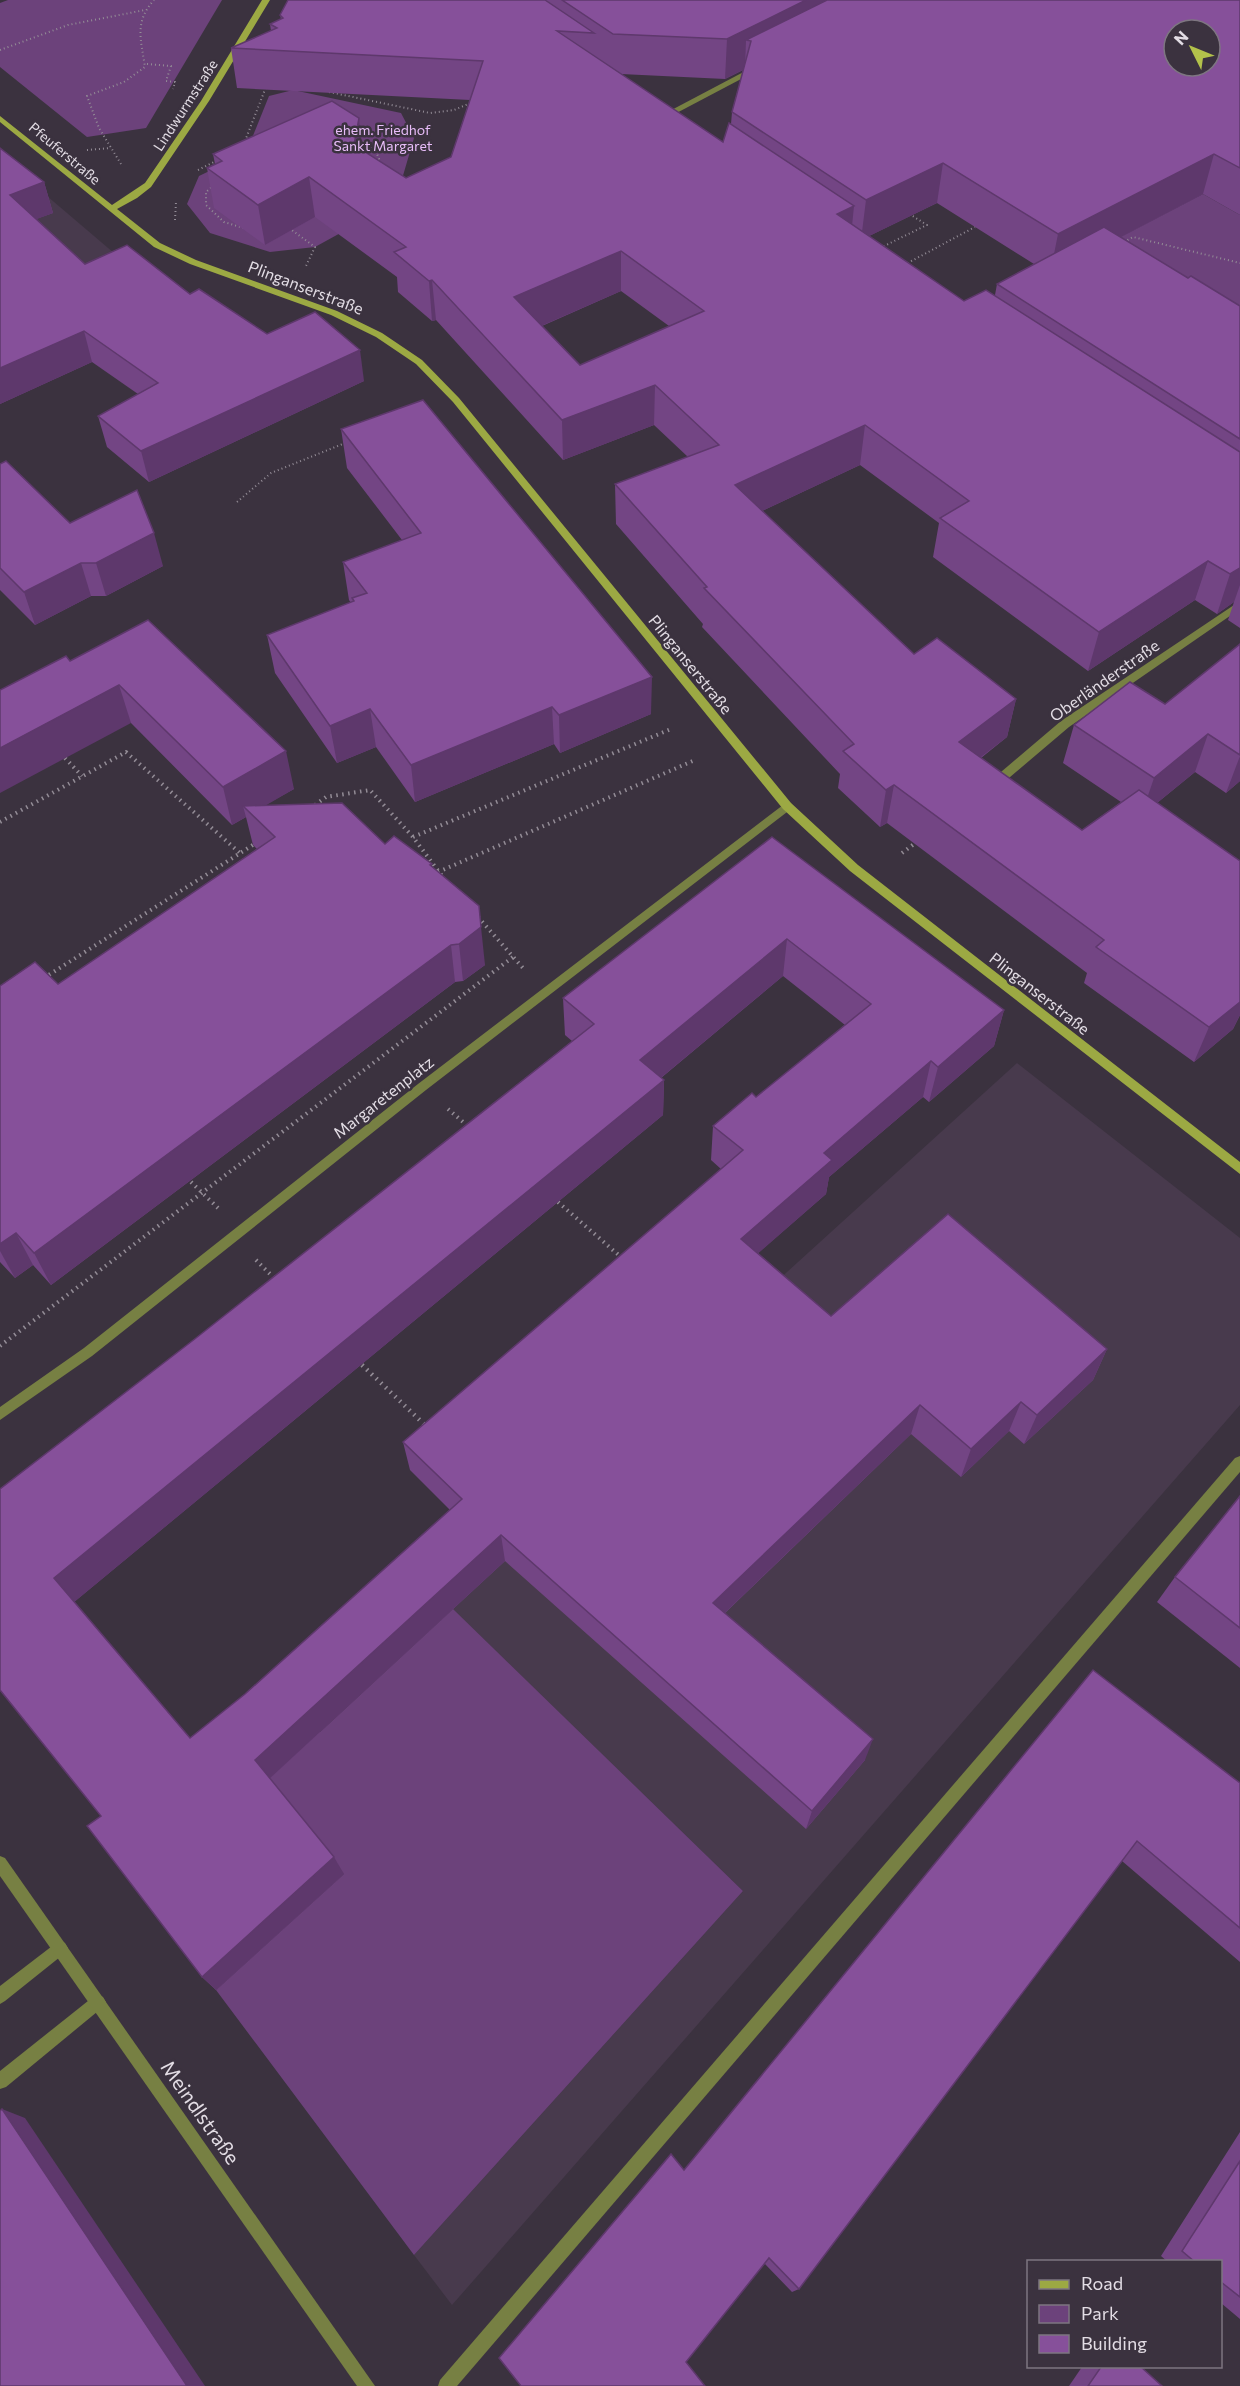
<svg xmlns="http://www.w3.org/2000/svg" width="1240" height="2386" viewBox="0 0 1240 2386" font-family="Commissioner,sans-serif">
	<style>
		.built { fill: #483a4d }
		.green { fill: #6c427b }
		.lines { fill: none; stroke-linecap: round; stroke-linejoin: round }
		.path-far2 { stroke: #938c96; stroke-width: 2; stroke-dasharray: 1 3; stroke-linecap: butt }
		.path-far1 { stroke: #938c96; stroke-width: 4; stroke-dasharray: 1.5 4.5; stroke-linecap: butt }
		.path { stroke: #938c96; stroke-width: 4.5; stroke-dasharray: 1.5 5; stroke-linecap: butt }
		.lane { fill: #778043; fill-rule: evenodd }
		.street { fill: #778043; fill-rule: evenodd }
		.secondary { fill: #9ca943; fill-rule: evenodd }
		.wall { fill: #734584; fill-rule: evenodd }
		.shaded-wall { fill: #5e386c }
		.building { fill: #86509a; stroke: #5e386c; stroke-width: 1.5; fill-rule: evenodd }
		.labels { text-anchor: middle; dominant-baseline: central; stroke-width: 5; stroke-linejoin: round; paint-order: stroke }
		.far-street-label { font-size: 14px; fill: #e3dde5; stroke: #3b323f }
		.far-park-label { font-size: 14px; fill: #e8bdf9; stroke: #3b323f }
		.street-label { font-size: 16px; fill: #e3dde5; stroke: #3b323f }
		.near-street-label { font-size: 20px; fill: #e3dde5; stroke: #3b323f }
	</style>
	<rect width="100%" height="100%" fill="#3b323f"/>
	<g class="built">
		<polygon points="20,173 121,259 85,287 0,180"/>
		<polygon points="1017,1063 1240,1238 1240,1405 452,2305 414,2255 743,1891 435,1592"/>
	</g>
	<g class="green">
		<polygon points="8,0 222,0 146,128 87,137 0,67 0,3"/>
		<polygon points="293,90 401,113 414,138 395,203 315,247 270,252 210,233 187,204 199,176 251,151 248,148 269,96"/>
		<polygon points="1203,194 1240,215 1240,339 1069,264"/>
		<polygon points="453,1609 743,1891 414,2255 216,1990 344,1874 232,1737 320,1732"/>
	</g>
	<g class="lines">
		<g class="path-far2">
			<polyline points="0,50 68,25 145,10"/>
			<polyline points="147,64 171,66 166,81 175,82 173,89"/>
			<polyline points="329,92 430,113 454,110 473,102"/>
			<polyline points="245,141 266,87"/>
			<path d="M359,141c14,2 19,12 22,25"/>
			<polyline points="87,150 111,148"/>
			<path d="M121,164l-22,-36 -12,-32 37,-14 21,-15c-4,-27 -11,-45 9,-67"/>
			<polyline points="198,170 218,160"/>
			<polyline points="214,185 206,192 206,205 224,222 247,229"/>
			<polyline points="175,220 176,202"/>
			<polyline points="289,228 315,247 306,266"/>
			<polyline points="1124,242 1133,237 1240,263"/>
			<polyline points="880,248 927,225 911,215"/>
			<polyline points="904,265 975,227"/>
			<polyline points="237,502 271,473 345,443"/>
		</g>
		<g class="path-far1">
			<polyline points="65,758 82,776"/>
			<polyline points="315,805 326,797 370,790 413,837 442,876"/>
			<polyline points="0,822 126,752 240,853"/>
			<polyline points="413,837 671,729"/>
			<polyline points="902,853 918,841"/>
			<polyline points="438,872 695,760"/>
			<polyline points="478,917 523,968"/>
			<polyline points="44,978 256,843"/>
			<polyline points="448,1109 469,1127"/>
			<polyline points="191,1182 218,1208"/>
			<polyline points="558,1202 622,1258"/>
			<polyline points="256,1260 276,1280"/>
			<polyline points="0,1346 513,957"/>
		</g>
		<polyline class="path" points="362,1365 426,1426"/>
		<g class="lane">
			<polygon points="1240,1456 1240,1472 457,2386 438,2386 440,2380 1235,1458"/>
			<polygon points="60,1940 65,1943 68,1948 65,1953 5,2001 0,2004 0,1986"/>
			<polygon points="98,1994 103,1997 106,2002 103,2007 6,2087 0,2089 0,2071 93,1997"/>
		</g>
		<g class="street">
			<polygon points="753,67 760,69 669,117 662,115"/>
			<polygon points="1240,601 1240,609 1069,727 996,789 988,789 987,786 988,783 1061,721"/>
			<polygon points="787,802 791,803 792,806 791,809 426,1090 92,1356 0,1420 0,1407 84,1348 418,1084"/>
			<polygon points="0,1856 5,1858 375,2386 357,2386 0,1876"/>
		</g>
		<polygon class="secondary" points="262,0 270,0 209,101 151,187 137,198 117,209 160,243 196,260 337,311 382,333 422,360 459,398 791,803 858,865 1240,1162 1240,1174 850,871 783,809 453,402 416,364 376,337 331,315 190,264 154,247 0,122 0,116 112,205 145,183 201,101"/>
	</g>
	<g class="wall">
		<path d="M288,0h952v215l-37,-21 -82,43 67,41 52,28v322l-12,-8 6,-18 -17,12 -22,-14 -107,71 -155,-114 6,-34 -79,-58 -98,46 152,143 102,45 -9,38 -26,21 101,72 39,-28 -58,-39 11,-38 91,-21 75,-59v136l-14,12 -31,-21 -38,31 83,58v154l-7,14 -39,33 -110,-79 3,-10 -200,-150 -7,4 -42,-39 2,-14 -138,-147 1,-3 -87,-100 -1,-40 73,-27 -34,-32 -91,35 -127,-140 -4,1 -34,-29 -1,-15 -82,-60 -50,28 -51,-37 -7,-40 8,-4 -2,-10 146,-36 3,32 44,28 45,-21 19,-57 -233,-12 -6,-40 40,-17 -1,-7 11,-5 -1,-4zM743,70l-11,42 -1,12 -8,18 -102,-68 104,5zM937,203l97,61 -37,20 -2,11 -31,6 -95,-65zM621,291l48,35 -89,39 -38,-39z"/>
		<polygon points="0,148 44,182 53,213 36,219 85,264 190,294 267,334 364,381 149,482 107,447 98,416 138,394 92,362 0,404"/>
		<polygon points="341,429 651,714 560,753 554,744 415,802 376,747 337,763 275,673 267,635 351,603 349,600 343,562 402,540 347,468"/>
		<polygon points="0,464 70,523 163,566 106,596 91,596 35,625 0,590"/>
		<polygon points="148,620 294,789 265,805 385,844 432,867 485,965 463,981 455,982 51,1285 33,1265 15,1278 0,1262 0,986 58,984 257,849 253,845 246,817 232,825 131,723 70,661"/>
		<path d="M772,837l232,173 -10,36 -65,56 -6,-5 -94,80 -3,17 -68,59 73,63 276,33 -14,31 -69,64 -15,-13 -48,46 -50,-43 -186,179 140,147 -59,69 -301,-268 -235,217 74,96 -128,116 -14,-13 -101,-161 -101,-126 196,-352 376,-297 -7,-6 -2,-37zM783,976l62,49 -89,72 -43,29 -2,34 10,9 -318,273 7,28 40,40 -205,184 -55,44 -116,-136 589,-487 1,-35 -3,-2z"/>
		<polygon points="1240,1496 1240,1668 1157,1602 1175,1577"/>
		<polygon points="1093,1670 1240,1783 1240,1962 1122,1861 799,2289 792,2292 765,2264 521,2386 684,2170"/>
		<polygon points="1240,2132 1240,2319 1221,2303 1221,2262 1168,2262 1161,2256"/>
		<polygon points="1082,2367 1141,2367 1162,2386 1069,2386"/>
	</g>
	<g class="shaded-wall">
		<polygon points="806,0 880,0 746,40 745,69 725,79 727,39"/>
		<polygon points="359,118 363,158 354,145"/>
		<polygon points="1214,154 1203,194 1050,274 1058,234"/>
		<polygon points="943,163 937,203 861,240 866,200"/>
		<polygon points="309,177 315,217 265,245 258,205"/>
		<polygon points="44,182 53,213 18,226 10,195"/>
		<polygon points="854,206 850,246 837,214"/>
		<polygon points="621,251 621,291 516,337 514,297"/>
		<polygon points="432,280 436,320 432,321 429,281"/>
		<polygon points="84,331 92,362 0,404 0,368"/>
		<polygon points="360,350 364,381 149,482 141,451"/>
		<polygon points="655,385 654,425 563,460 562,420"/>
		<polygon points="865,425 860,465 732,525 735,485"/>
		<polygon points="154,533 163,566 106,596 96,563"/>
		<polygon points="1208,561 1195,600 1088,671 1099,632"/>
		<polygon points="81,563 91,596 35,625 24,592"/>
		<polygon points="1240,568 1240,585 1234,602 1217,614 1230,574"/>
		<polygon points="652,677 651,714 560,753 559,715"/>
		<polygon points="119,685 131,723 0,793 0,748"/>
		<polygon points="1016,699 1007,737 951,780 959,742"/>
		<polygon points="552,707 554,744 415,802 411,765"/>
		<polygon points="370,709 376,747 337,763 330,726"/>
		<polygon points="1208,734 1195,772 1141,816 1154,778"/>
		<polygon points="286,751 294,789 251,814 243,806 246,817 232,825 223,787"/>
		<polygon points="1240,756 1240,781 1226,793"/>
		<polygon points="894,785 887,823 880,827 886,790"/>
		<polygon points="481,927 485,965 463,981 459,944"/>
		<polygon points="787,939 783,976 639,1096 640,1060"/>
		<polygon points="451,945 455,982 51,1285 34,1253"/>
		<polygon points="1240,995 1240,1015 1233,1029 1194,1062 1209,1027"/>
		<polygon points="1004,1010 994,1046 929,1102 938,1067"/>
		<polygon points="931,1061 923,1097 829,1177 826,1194 738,1271 741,1239 824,1153"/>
		<polygon points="664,1080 663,1115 73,1603 54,1578"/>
		<polygon points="16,1233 33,1265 15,1278 0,1251 0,1244"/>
		<polygon points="1107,1349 1093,1380 1024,1444 1037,1415"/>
		<polygon points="1021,1402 1009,1431 961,1477 971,1449"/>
		<polygon points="920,1405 911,1434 710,1627 713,1603"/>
		<polygon points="501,1535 505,1561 267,1781 255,1760"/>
		<polygon points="873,1739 865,1760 806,1829 812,1811"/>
		<polygon points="334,1857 344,1874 216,1990 202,1977"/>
		<polygon points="2,2109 25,2118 205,2386 187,2386"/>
	</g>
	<g class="building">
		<path d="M288,0h257l49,33 -37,-2 166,111 6,-19 125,83 -17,8 127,87 22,-11 254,162v116l-10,6 -22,-13 -109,71 -159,-114 29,-17 -104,-76 -130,60 179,169 23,-16 79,61 -57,43 123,88 57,-40 101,71v141l-31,25 -113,-80 8,-7 -210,-155 -8,5 -43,-39 11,-7 -150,-156 3,-1 -92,-103 104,-39 -64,-60 -93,35 -130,-140 -3,1 -35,-29 12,-5 -97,-70 -51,28 -51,-37 15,-7 -9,-7 119,-53 27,17 -5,27 52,33 45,-21 32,-96 -252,-13 46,-20 -7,-4 13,-6 -3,-3zM621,251l83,60 -124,54 -66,-68z"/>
		<polygon points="562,0 806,0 727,39 613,34"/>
		<path d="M827,0h413v168l-26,-14 -156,80 -115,-71 -77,37 -134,-88 19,-71 -5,-1zM1174,30h36v36h-36z"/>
		<polygon points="0,148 44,182 10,195 85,264 127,245 190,294 199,289 267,334 315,312 360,350 141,451 98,416 158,383 84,331 0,368"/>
		<polygon points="1104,227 1188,278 1191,276 1240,306 1240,439 997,284"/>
		<polygon points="423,400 652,677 559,715 552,707 411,765 370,709 330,726 267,635 354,601 352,598 367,593 343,562 421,533 341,429"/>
		<polygon points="6,461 70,523 137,490 154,533 96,563 81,563 24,592 0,568 0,464"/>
		<polygon points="148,620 286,751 223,787 119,685 0,748 0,690 66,656 70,661"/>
		<polygon points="1240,644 1240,755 1208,734 1154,778 1074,725 1130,682 1165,704"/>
		<polygon points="342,803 385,844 394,836 432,864 430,865 479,906 481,927 459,944 451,945 34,1253 16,1233 0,1244 0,986 35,962 58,984 275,837 243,806"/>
		<path d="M772,837l232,173 -66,57 -7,-6 -107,92 8,7 -91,79 90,77 117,-102 159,135 -70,66 -16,-13 -50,47 -51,-44 -207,198 160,136 -61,72 -311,-276 -246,225 79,97 -132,120 -115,-151 14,-10 -101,-126v-201l196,-151 398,-314 -31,-26zM787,939l84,65 -115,93 -4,-4 -39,33 30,24 -340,292 59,57 -217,195 -55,44 -136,-160 610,-498 -24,-20z"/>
		<polygon points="1240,1496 1240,1628 1175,1577"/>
		<polygon points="1093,1670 1240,1783 1240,1928 1137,1841 799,2289 769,2258 686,2362 705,2386 521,2386 499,2358 671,2154 684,2170"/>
		<polygon points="2,2109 187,2386 0,2386 0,2111"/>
		<polygon points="1240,2161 1240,2297 1221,2282 1221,2262 1195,2262 1182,2251"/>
		<polygon points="1101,2367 1141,2367 1162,2386 1088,2386"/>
	</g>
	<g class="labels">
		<g class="far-street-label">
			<text transform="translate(185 105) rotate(-57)">Lindwurmstraße</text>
			<text transform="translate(65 153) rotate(40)">Pfeuferstraße</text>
		</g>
		<g class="far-park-label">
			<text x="383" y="129">ehem. Friedhof<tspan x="383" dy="16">Sankt Margaret</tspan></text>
		</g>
		<g class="street-label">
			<text transform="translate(306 287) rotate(21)">Plinganserstraße</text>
			<text transform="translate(691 664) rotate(51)">Plinganserstraße</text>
			<text transform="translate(1104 680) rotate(-35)">Oberländerstraße</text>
			<text transform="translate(1040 993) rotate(38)">Plinganserstraße</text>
			<text transform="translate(383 1097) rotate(-38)">Margaretenplatz</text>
		</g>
		<g class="near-street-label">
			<text transform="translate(201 2112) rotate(55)">Meindlstraße</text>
		</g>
	</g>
	<rect x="1027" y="2260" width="195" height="108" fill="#3b323f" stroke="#7e7681" stroke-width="1.5"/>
	<rect x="1039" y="2280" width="30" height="9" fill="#9ca943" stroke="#7e7681" stroke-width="1.5"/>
	<text x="1081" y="2290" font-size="18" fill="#e3dde5">Road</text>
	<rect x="1039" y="2305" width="30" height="18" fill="#6c427b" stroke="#7e7681" stroke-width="1.5"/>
	<text x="1081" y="2320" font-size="18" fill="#e3dde5">Park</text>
	<rect x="1039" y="2335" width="30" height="18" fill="#86509a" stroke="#7e7681" stroke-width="1.5"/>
	<text x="1081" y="2350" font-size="18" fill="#e3dde5">Building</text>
	<g transform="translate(1192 48) rotate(313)"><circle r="28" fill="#3b323f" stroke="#7e7681" stroke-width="1.5"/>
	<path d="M0-4.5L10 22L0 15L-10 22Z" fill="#b3c24b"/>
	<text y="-9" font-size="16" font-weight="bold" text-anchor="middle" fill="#e3dde5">N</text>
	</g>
</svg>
